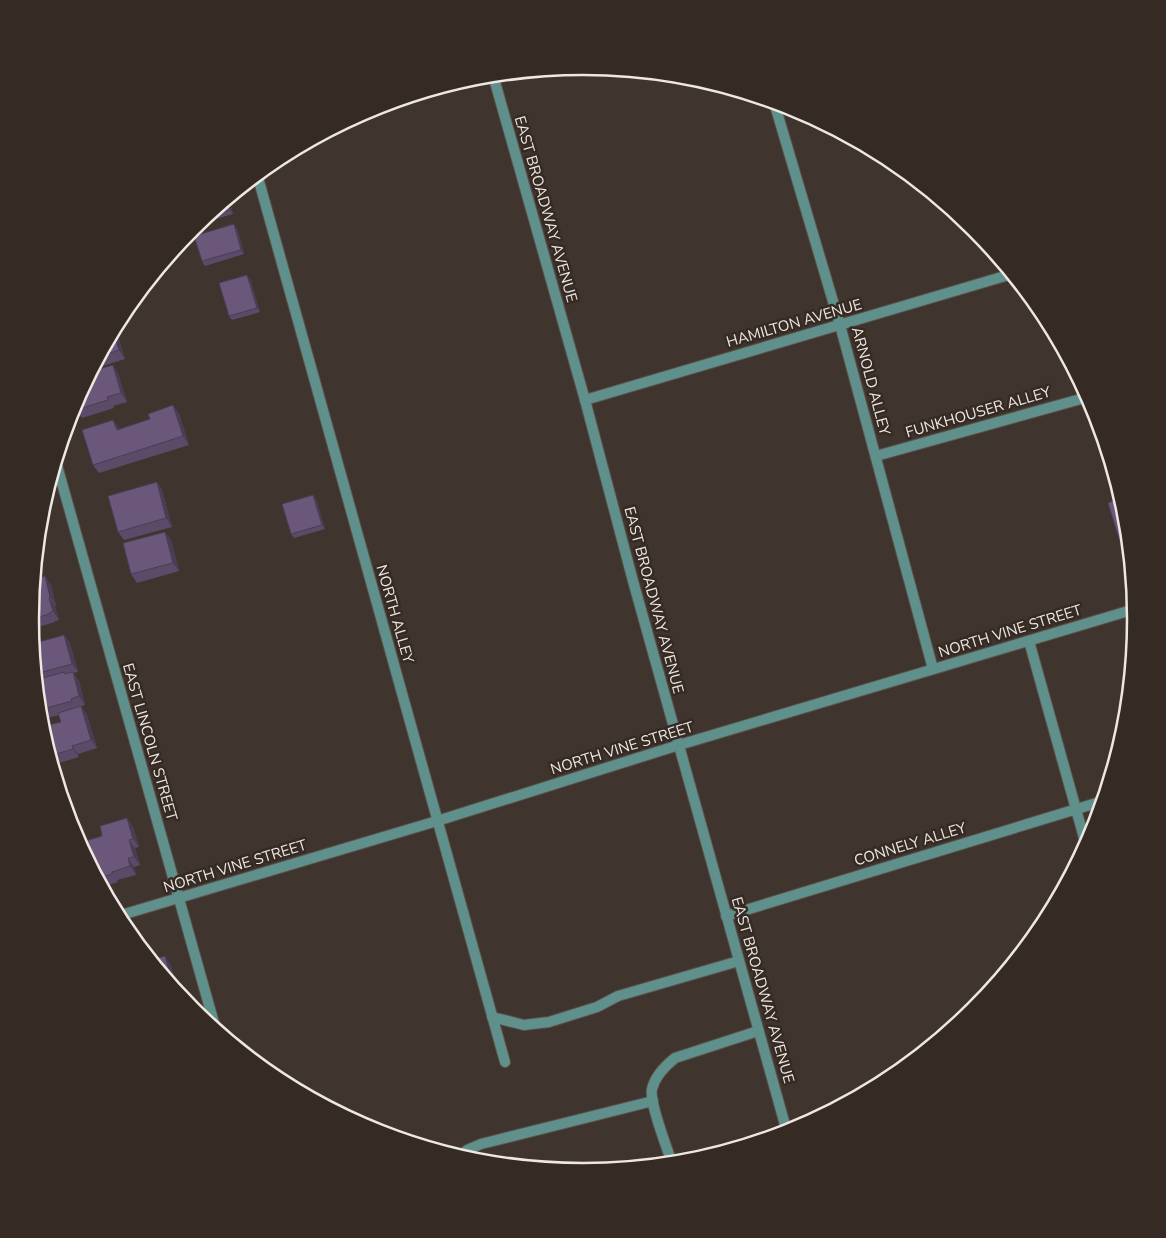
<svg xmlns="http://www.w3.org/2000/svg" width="1166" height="1238" viewBox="0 0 1166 1238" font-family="'Nunito Sans',sans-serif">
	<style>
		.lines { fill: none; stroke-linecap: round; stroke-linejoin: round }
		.lane-casing { stroke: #5b514b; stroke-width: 12 }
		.street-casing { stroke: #5b514b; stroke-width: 12 }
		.lane { stroke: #5f908c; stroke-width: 10 }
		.street { stroke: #5f908c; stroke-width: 10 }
		.wall { fill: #5b4b69 }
		.shaded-wall { fill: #4a3d55 }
		.building { fill: #6a577a; stroke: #4a3d55 }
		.labels { text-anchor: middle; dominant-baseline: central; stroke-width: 5; stroke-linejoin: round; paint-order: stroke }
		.street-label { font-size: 15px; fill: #eee7e2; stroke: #352b24 }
		.rim { fill: none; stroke: #eee7e2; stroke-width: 2.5 }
	</style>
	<rect width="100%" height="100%" fill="#3f352e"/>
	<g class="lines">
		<defs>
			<g id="lane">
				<polyline points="774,102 840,325 933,669"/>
				<polyline points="257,174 505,1062"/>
				<polyline points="876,456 1088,397"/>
				<polyline points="726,916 1103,801"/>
				<polyline points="492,1017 524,1025 549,1022 597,1007 618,996 739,961"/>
				<polyline points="460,1157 467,1150 481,1144 653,1101"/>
				<path d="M672,1163c-5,-15 -23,-61 -20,-74 3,-13 13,-23 23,-31l83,-27"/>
			</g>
			<g id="street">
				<polyline points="493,75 585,400 633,581 787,1132"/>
				<polyline points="585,400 1012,274"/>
				<polyline points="56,462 216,1030"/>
				<polyline points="1029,641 1086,845"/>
				<polyline points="118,916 437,821 679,745 1135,609"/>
			</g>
		</defs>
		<use href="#lane" class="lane-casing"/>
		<use href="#street" class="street-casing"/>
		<use href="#lane" class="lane"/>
		<use href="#street" class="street"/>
	</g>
	<g class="wall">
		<polygon points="228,198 233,214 198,224 198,223"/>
		<polygon points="237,228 244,254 205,266 202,261"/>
		<polygon points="250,279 260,312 232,320 229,316"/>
		<polygon points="115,327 125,359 93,369"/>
		<polygon points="118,373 127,402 113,406 114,408 82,418 76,410"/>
		<polygon points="173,405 179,414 189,445 99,473 93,465 119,428 119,429 150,419"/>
		<polygon points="157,482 162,490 172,527 124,540 118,532"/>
		<polygon points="316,499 325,529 294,538 291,534"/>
		<polygon points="165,532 171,540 179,571 137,583 131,574"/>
		<polygon points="51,585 56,606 55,606 59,620 55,621 55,622 31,629 30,619"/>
		<polygon points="64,635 70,643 78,672 73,673 79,681 85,705 77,707 81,706 87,715 97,748 78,754 79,757 59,763 54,757 51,758 50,757 44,736 47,735 61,722 59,715 40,720 32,644"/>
		<polygon points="133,827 139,847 135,848 140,865 134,867 136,875 117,880 118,882 109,885 110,888 104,890 79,843"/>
	</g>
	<g class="shaded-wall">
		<polygon points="228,198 233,214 230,210 227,200"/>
		<polygon points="234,224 237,228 244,254 241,250"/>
		<polygon points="247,275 250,279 260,312 257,308"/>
		<polygon points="115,327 125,359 119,350 113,331"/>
		<polygon points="113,365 118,373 127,402 121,393"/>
		<polygon points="173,405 179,414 189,445 183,436"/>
		<polygon points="113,420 119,428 123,438 117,430"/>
		<polygon points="157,482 162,490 172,527 166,518"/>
		<polygon points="313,495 316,499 325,529 322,525"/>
		<polygon points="165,532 171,540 179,571 173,563"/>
		<polygon points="45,576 51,585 56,606 50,597"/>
		<polygon points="49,598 55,606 59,620 53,611"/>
		<polygon points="64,635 70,643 78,672 72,664"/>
		<polygon points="73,672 79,681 85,705 79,696"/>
		<polygon points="81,706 87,715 97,748 91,740"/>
		<polygon points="72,746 78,754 79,757 73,749"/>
		<polygon points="127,818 133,827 139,847 133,839"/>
		<polygon points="129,840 135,848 140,865 134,857"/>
		<polygon points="128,858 134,867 136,875 130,866"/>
		<polygon points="165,956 171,965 179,994 174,988"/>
	</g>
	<g class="building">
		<polygon points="227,200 230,210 206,216"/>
		<polygon points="234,224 241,250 202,261 194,236"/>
		<polygon points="247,275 257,308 229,316 219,283"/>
		<polygon points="113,331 119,350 99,357"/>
		<polygon points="113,365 121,393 107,397 108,400 76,410 74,403 92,371"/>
		<polygon points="173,405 183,436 93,465 82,430 113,420 117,430 150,419 148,414"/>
		<polygon points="157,482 166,518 118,532 108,496"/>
		<polygon points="313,495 322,525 291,534 282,504"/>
		<polygon points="1121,497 1125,511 1133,584 1108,503"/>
		<polygon points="165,532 173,563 131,574 123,543"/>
		<polygon points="45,576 50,597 49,598 53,611 49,613 49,614 30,620 34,580"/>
		<polygon points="64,635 72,664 35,674 32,644"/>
		<polygon points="64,672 65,674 73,672 79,696 71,699 72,701 39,710 36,680"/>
		<polygon points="81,706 91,740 72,746 73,749 53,755 51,748 47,749 44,736 47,735 45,726 61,722 58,713"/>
		<polygon points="127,818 133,839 129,840 134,857 128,858 130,866 112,872 112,874 103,877 104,880 99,881 79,843 102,836 100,826"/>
		<polygon points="165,956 174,988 151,960"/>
	</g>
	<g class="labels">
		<g class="street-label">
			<text transform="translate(546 209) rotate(74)">EAST BROADWAY AVENUE</text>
			<text transform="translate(794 323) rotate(-16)">HAMILTON AVENUE</text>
			<text transform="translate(871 381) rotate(75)">ARNOLD ALLEY</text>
			<text transform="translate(978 412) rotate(-16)">FUNKHOUSER ALLEY</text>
			<text transform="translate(654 600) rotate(75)">EAST BROADWAY AVENUE</text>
			<text transform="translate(395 614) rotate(74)">NORTH ALLEY</text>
			<text transform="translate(1010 631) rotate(-17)">NORTH VINE STREET</text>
			<text transform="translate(150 742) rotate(74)">EAST LINCOLN STREET</text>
			<text transform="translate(622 748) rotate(-17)">NORTH VINE STREET</text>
			<text transform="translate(910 844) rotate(-17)">CONNELY ALLEY</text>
			<text transform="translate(235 866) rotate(-17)">NORTH VINE STREET</text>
			<text transform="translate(763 990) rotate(74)">EAST BROADWAY AVENUE</text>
		</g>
	</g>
	<path d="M0 0H1166V1238H0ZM39 619a544 544 0 1 1 1088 0a544 544 0 1 1-1088 0Z" fill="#352b24" fill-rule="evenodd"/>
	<path class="rim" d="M39 619a544 544 0 1 1 1088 0a544 544 0 1 1-1088 0Z"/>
</svg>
